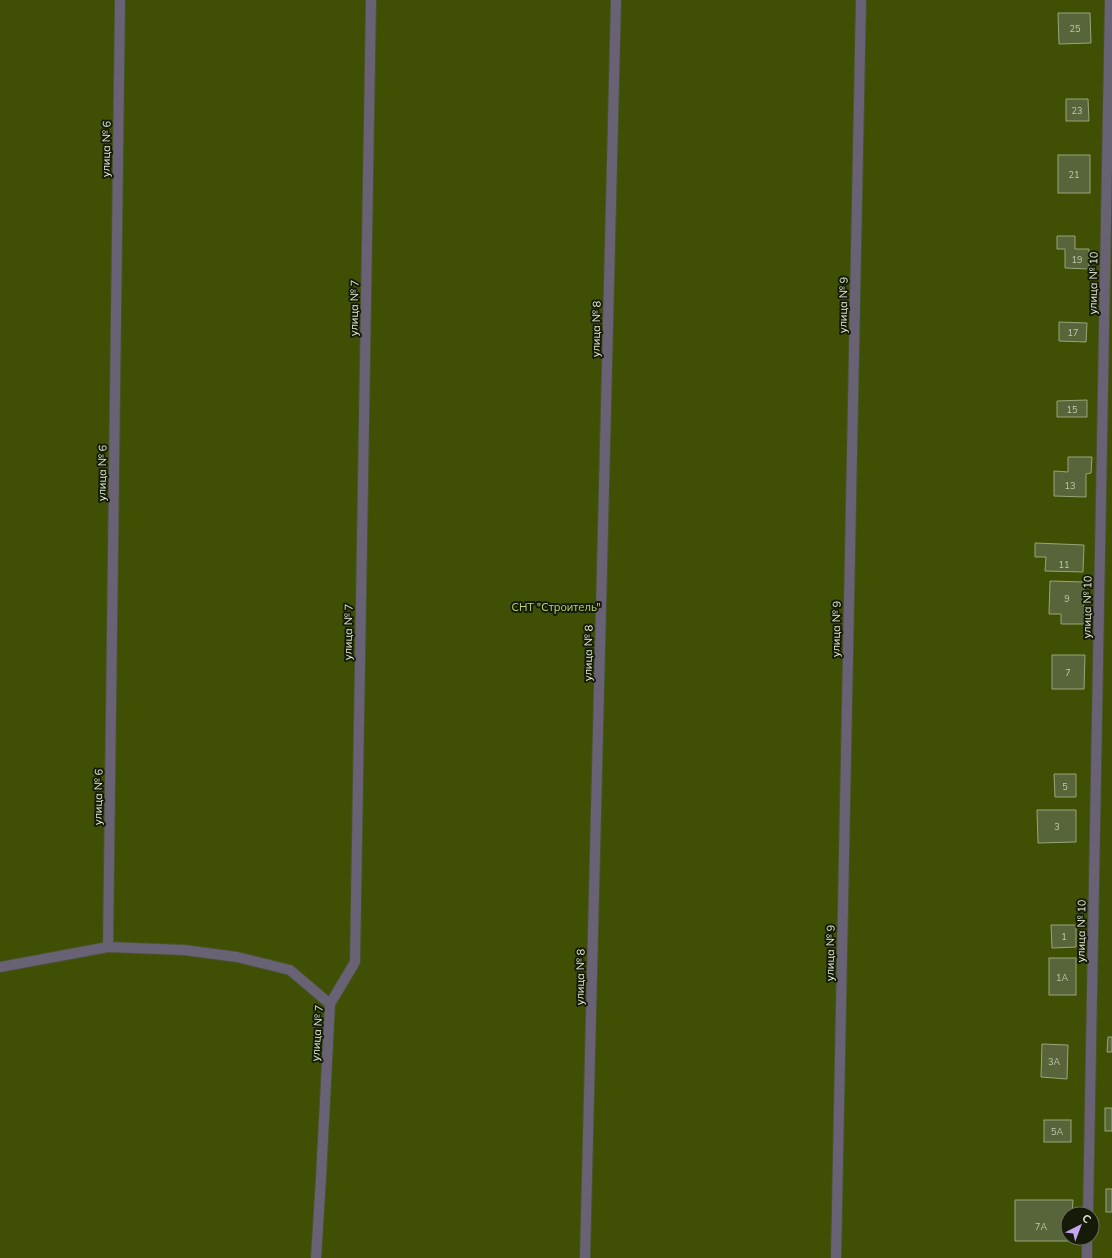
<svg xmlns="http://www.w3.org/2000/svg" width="1112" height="1258" viewBox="0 0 1112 1258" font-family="Mulish,sans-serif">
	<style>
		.green { fill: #3f5005; fill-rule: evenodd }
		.building { fill: #58653a; stroke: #97a678 }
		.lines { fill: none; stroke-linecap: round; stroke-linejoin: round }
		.lane-casing { stroke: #485329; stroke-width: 12 }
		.lane { stroke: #696274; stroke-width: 10 }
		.labels { text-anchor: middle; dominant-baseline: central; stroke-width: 4; stroke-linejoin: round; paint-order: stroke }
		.number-label { font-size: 9px; fill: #c0caad }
		.street-label { font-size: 11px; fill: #e3ecd3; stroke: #161b09 }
		.park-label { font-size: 11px; fill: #b9d771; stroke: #161b09 }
	</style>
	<rect width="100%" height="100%" fill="#2a3609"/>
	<path class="green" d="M0,0h1112v1258h-1112zM1068,1214h24v24h-24z"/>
	<g class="building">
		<polygon points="1058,13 1090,13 1091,43 1059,44"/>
		<polygon points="1066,99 1088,99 1089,121 1066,121"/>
		<rect x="1058" y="155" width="32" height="38"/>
		<polygon points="1057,236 1075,236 1075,249 1089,249 1089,269 1065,268 1065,249 1057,249"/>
		<polygon points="1059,322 1087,323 1086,342 1059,341"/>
		<polygon points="1087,400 1087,417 1057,417 1057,401"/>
		<polygon points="1068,457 1092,457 1091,473 1086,474 1086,497 1054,496 1054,471 1068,472"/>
		<polygon points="1035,543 1084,545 1083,572 1045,571 1046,557 1035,557"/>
		<polygon points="1050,581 1084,582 1084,624 1061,624 1061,614 1049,614"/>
		<polygon points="1052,655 1085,655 1084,689 1052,689"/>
		<polygon points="1054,774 1076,774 1076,797 1055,797"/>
		<polygon points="1037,810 1076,810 1076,842 1038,843"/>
		<polygon points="1051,925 1076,925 1076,947 1052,948"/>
		<rect x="1049" y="958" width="27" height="37"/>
		<polygon points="1108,1037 1112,1037 1112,1052 1107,1052"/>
		<polygon points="1042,1044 1068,1045 1067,1079 1041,1077"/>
		<rect x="1105" y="1108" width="7" height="23"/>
		<rect x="1044" y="1120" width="27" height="22"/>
		<rect x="1106" y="1189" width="6" height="23"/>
		<polygon points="1015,1200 1073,1200 1072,1214 1068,1214 1068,1238 1072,1238 1072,1241 1015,1241"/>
	</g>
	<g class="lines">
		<defs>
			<g id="lane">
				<polyline points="108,947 120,0"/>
				<polyline points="0,967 108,947 184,950 237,957 290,970 330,1004"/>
				<polyline points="1088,1214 1110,0"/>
				<polyline points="316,1258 321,1178 330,1004 355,962 371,0"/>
				<polyline points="585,1258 616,0"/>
				<polyline points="836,1258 861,0"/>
				<polyline points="1087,1258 1087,1238"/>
			</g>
		</defs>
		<use href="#lane" class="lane-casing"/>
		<use href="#lane" class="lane"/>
	</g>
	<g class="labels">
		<g class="number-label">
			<text x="1075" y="28">25</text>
			<text x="1077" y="110">23</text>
			<text x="1074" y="174">21</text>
			<text x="1077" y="259">19</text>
			<text x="1073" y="332">17</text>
			<text x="1072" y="409">15</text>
			<text x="1070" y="485">13</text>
			<text x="1064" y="564">11</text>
			<text x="1067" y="598">9</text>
			<text x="1068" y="672">7</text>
			<text x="1065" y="786">5</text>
			<text x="1057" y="826">3</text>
			<text x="1064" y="936">1</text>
			<text x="1062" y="977">1А</text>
			<text x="1054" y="1061">3А</text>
			<text x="1057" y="1131">5А</text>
			<text x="1041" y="1226">7А</text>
		</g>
		<g class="street-label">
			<text transform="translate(106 149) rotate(-89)">улица № 6</text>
			<text transform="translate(1093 283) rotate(-89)">улица № 10</text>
			<text transform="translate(843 305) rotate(-89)">улица № 9</text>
			<text transform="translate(354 308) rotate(-89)">улица № 7</text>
			<text transform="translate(596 329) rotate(-89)">улица № 8</text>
			<text transform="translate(102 473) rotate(-89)">улица № 6</text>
			<text transform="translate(1087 607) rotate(-89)">улица № 10</text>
			<text transform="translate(836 629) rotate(-89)">улица № 9</text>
			<text transform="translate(348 632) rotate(-89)">улица № 7</text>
			<text transform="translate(588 653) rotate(-89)">улица № 8</text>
			<text transform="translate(98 797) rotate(-89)">улица № 6</text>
			<text transform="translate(1081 931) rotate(-89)">улица № 10</text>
			<text transform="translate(830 953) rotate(-89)">улица № 9</text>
			<text transform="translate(580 977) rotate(-89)">улица № 8</text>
			<text transform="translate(317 1033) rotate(-86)">улица № 7</text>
		</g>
		<g class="park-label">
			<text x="556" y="607">СНТ "Строитель"</text>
		</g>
	</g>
	<g transform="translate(1080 1226) rotate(42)"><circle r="19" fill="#161b09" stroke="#686f5a"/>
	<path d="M0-3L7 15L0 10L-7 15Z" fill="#c5a7f1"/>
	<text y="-6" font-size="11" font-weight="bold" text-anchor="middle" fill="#e3ecd3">С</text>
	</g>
</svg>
